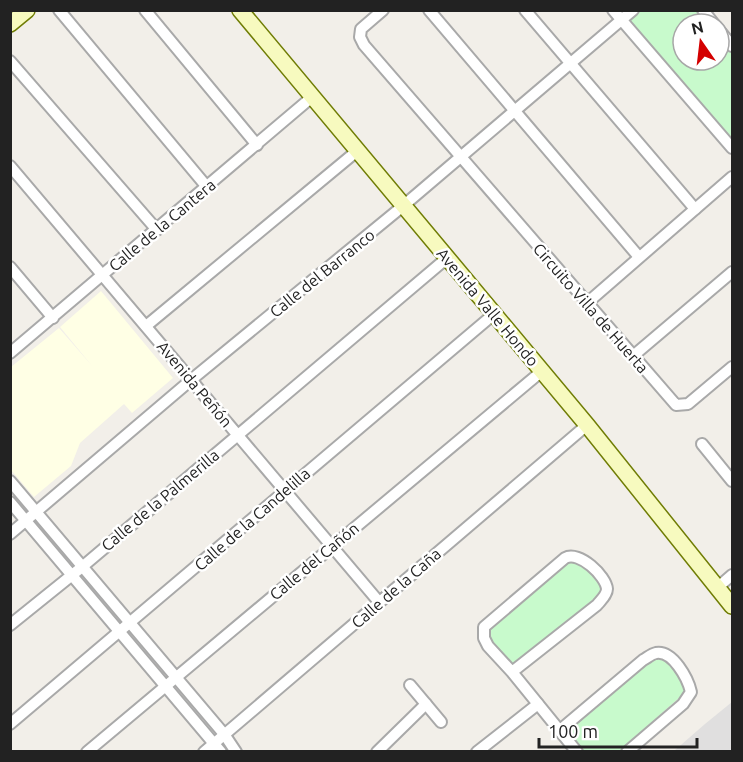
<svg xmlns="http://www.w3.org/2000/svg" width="743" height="762" viewBox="0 0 743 762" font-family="Ubuntu,sans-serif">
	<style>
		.residential { fill: #e0dfdf }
		.education { fill: #ffffe5 }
		.park { fill: #c8facc }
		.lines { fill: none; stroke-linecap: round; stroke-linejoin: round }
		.street-casing { stroke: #a9a9a9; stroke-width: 14 }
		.secondary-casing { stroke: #707d05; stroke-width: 18 }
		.street { stroke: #fff; stroke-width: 10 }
		.secondary { stroke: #f7fabf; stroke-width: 15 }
		.labels { text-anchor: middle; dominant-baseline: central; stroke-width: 5; stroke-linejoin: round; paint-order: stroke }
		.street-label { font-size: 16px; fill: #222; stroke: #fff }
	</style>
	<rect width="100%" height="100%" fill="#f2efe9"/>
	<polygon class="residential" points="732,702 732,751 674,751 705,724"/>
	<polygon class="education" points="101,291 173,378 132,413 124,404 80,443 71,466 34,497 11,470 11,367 59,328 93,367 60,327"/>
	<g class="park">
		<polygon points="641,11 697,11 709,24 683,24 683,60 719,60 719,36 732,52 732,146 626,22"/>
		<polygon points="569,558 593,572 605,589 512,671 489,646 484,627"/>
		<polygon points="656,655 677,668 688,690 619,751 581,751 564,730"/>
	</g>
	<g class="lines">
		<defs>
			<g id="street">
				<polyline points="59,10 207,187"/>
				<polyline points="145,10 257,145"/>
				<polyline points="383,10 361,29 360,37 364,45 676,405 688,404 732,367"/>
				<polyline points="429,10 639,257"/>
				<polyline points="525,10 695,209"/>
				<polyline points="613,10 732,148"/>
				<polyline points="703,10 714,24"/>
				<polyline points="719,30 732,46"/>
				<polyline points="10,61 157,230"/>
				<polyline points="10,166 379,602"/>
				<polyline points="10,267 53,318"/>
				<polyline points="587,303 732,177"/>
				<polyline points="146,326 357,151"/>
				<polyline points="10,353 312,97"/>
				<polyline points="633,356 732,272"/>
				<polyline points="702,444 732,481"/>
				<polyline points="10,481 224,734 236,752"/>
				<polyline points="10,502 221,752"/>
				<polyline points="10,534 191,380 403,206 633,10"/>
				<polyline points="717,588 732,575"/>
				<polyline points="10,625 82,567 447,258"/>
				<path d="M512,672l85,-67c4,-5 10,-10 10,-16 -1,-13 -28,-39 -42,-31l-81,69v11l4,8 24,26 65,80"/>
				<polyline points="410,685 441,722"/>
				<polyline points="10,724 494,314"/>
				<path d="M560,730l83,-70c4,-2 8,-6 13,-7 17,-3 32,26 35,39l-8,12 -56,48"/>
				<polyline points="87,752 542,371"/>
				<polyline points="204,752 587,425"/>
				<polyline points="377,752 426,704"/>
				<polyline points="477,752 538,704"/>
			</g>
			<g id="secondary">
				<polyline points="240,10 587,425 732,606"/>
				<polyline points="10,24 27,10"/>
			</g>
		</defs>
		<use href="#street" class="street-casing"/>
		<use href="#secondary" class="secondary-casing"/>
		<use href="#street" class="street"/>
		<use href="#secondary" class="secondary"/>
	</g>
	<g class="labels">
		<g class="street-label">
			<text transform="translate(162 225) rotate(-40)">Calle de la Cantera</text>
			<text transform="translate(322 273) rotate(-39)">Calle del Barranco</text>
			<text transform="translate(488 307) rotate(50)">Avenida Valle Hondo</text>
			<text transform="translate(591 308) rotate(49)">Circuito Villa de Huerta</text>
			<text transform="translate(195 384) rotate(50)">Avenida Peñón</text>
			<text transform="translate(160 500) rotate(-40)">Calle de la Palmerilla</text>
			<text transform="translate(252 519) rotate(-41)">Calle de la Candelilla</text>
			<text transform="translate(314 561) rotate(-40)">Calle del Cañón</text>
			<text transform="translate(396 588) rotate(-41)">Calle de la Caña</text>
		</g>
	</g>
	<rect width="743" height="762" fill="none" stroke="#222222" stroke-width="24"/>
	<g transform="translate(701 42) rotate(346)"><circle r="28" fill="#ffffff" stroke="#a7a7a7" stroke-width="1.5"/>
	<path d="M0-4.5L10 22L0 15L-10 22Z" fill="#d40000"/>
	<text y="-9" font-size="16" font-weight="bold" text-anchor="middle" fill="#222222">N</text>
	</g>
	<path d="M539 738v9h158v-9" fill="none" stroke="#222222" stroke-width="3"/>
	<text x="548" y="738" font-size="18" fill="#222222" stroke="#ffffff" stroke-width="4.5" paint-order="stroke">100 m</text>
</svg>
